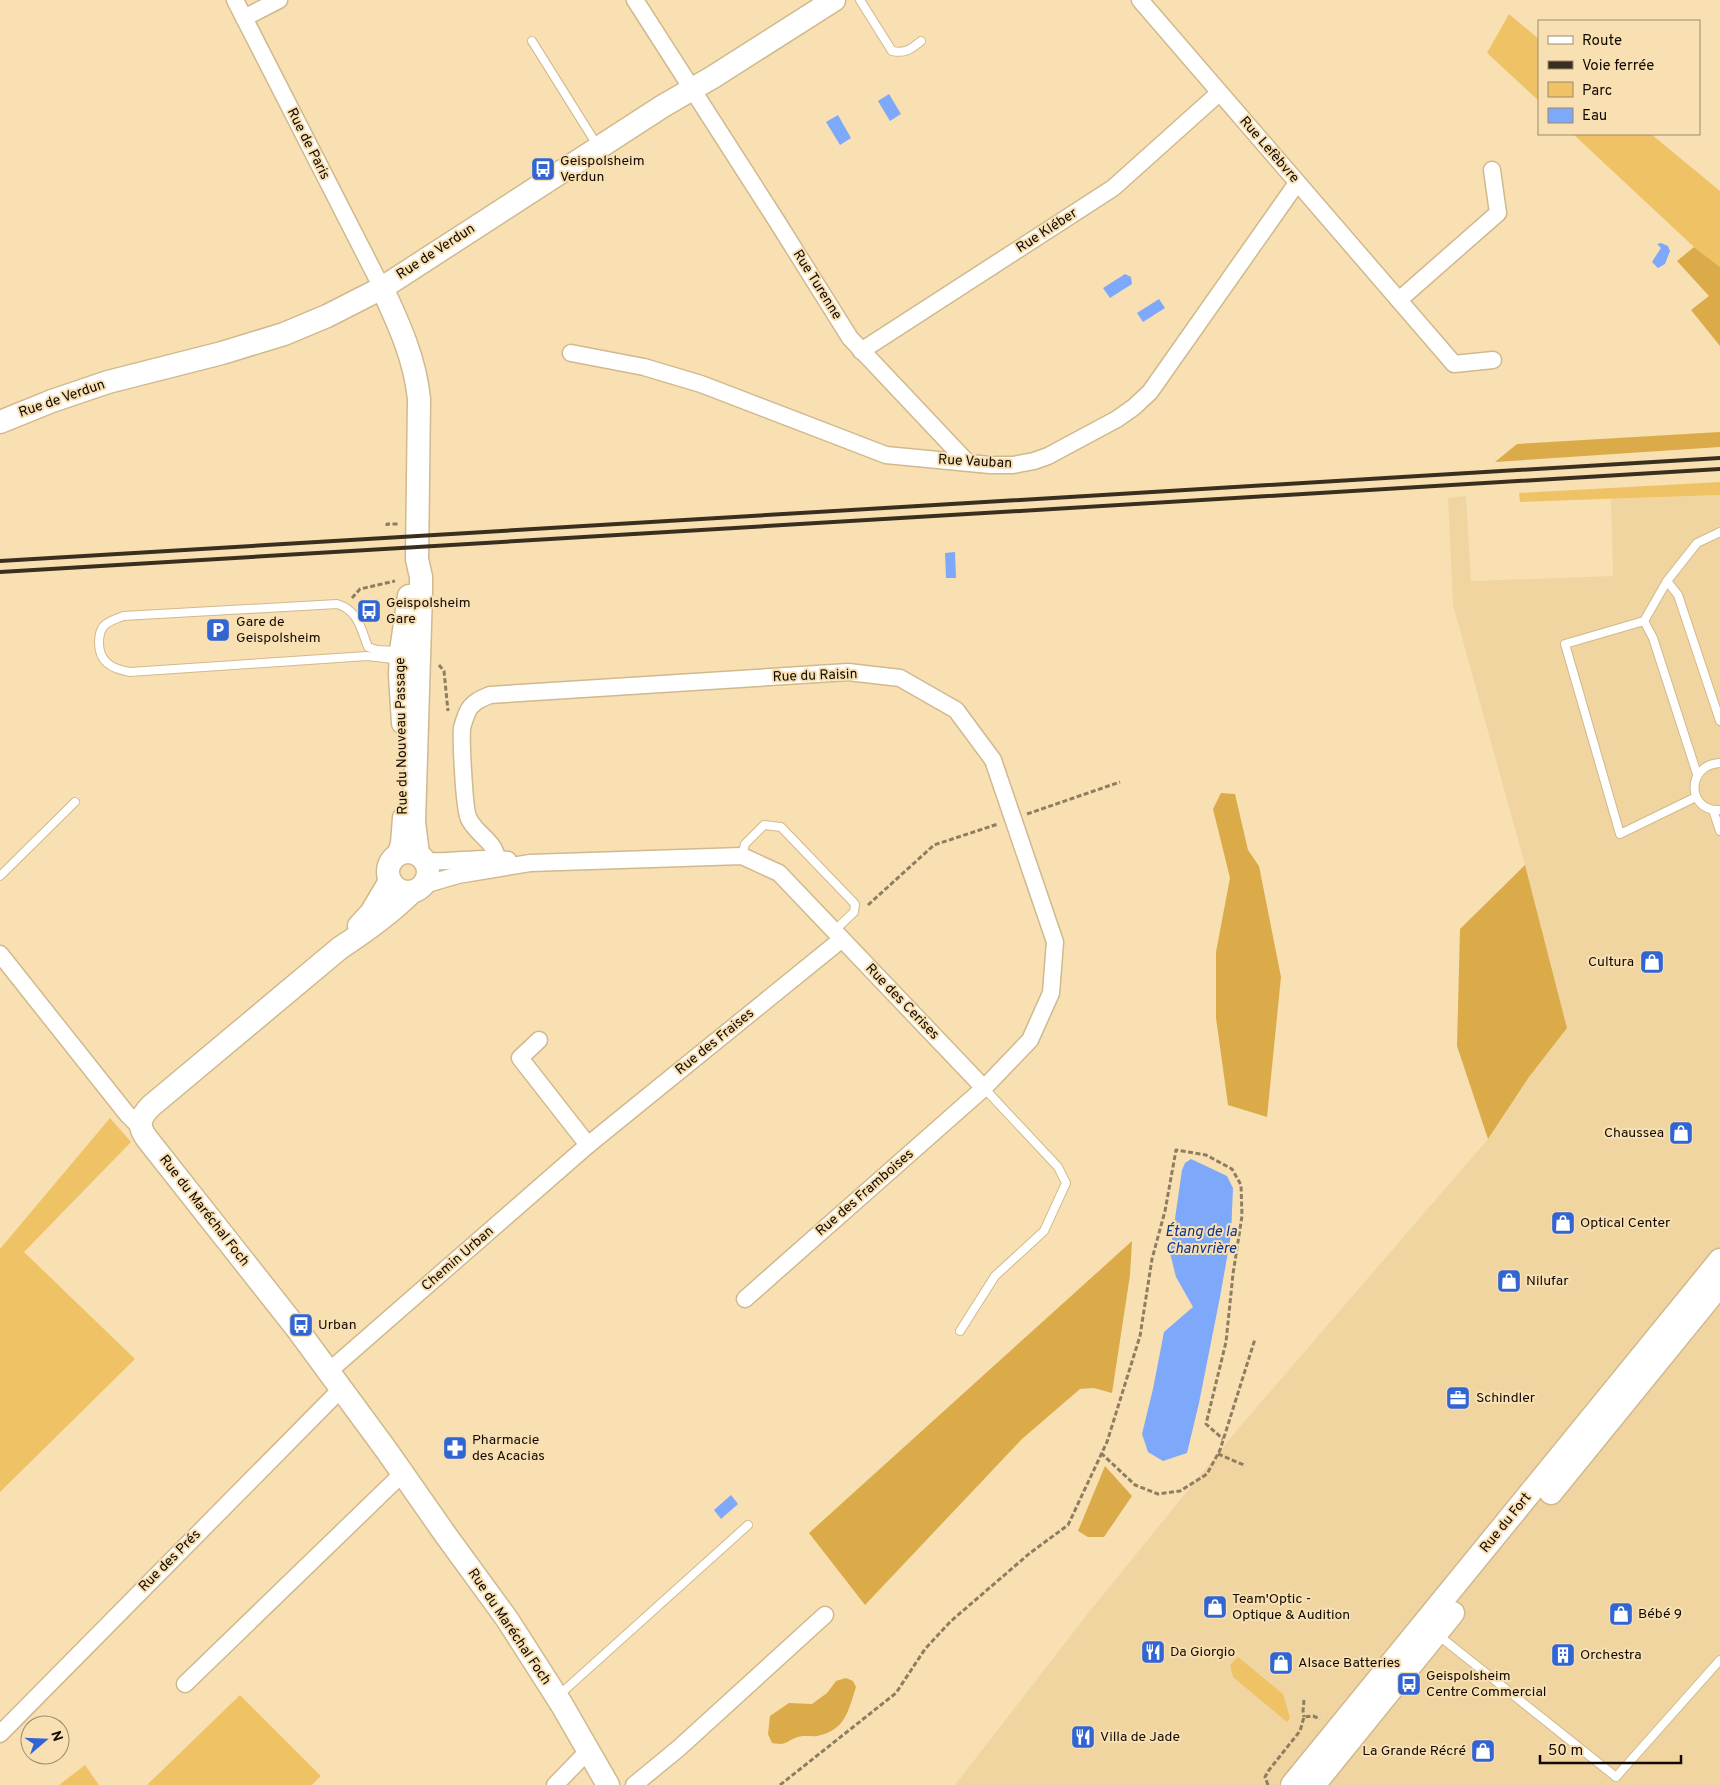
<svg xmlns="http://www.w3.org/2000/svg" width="1720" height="1785" viewBox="0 0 1720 1785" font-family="Overpass,sans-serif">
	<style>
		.built { fill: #f0d5a1 }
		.green { fill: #efc266 }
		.forest { fill: #daab48 }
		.water { fill: #7ea8f9 }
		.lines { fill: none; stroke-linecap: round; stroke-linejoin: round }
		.service-casing { stroke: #d0b98d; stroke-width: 10 }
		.minor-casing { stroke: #d0b98d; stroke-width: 19 }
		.secondary-casing { stroke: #d0b98d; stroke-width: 25 }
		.path { stroke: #8e7d60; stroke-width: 3; stroke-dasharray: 5 2.5; stroke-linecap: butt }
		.service { stroke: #fff; stroke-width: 8 }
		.minor { stroke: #fff; stroke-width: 16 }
		.secondary { stroke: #fff; stroke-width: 22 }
		.rail { stroke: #3a2f1f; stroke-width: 4 }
		.labels { text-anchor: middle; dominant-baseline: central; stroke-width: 4; stroke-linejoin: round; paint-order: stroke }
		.street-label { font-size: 14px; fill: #120a00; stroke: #f8e0b3 }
		.poi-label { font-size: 14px; fill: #120a00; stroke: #f8e0b3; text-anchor: start }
		.water-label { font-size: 15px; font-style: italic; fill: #0b338e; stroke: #f8e0b3 }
	</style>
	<rect width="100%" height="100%" fill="#f8e0b3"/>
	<polygon class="built" points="1720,495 1720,1785 955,1785 1089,1612 1237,1430 1488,1139 1529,1077 1567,1028 1525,865 1453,605 1448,498 1466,496 1471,581 1613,576 1611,499"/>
	<g class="green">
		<polygon points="1509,14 1539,39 1539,101 1487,53"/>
		<polygon points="1573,134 1651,134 1720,191 1720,267 1694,247"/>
		<polygon points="1720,482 1720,495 1520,502 1519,493"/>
		<polygon points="110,1118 131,1142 24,1252 135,1359 0,1492 0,1249"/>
		<polygon points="1238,1657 1283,1694 1290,1718 1287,1722 1233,1677 1230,1665"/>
		<polygon points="240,1695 321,1776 312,1785 147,1785"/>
		<polygon points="85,1765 99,1785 59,1785"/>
	</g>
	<g class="forest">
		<polygon points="1694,247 1720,267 1720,346 1691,310 1709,296 1677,261"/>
		<polygon points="1720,432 1720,447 1495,462 1517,444"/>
		<polygon points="1221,793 1235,794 1248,850 1259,866 1281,977 1267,1117 1228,1105 1216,1018 1216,952 1230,878 1213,809"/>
		<polygon points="1525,865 1567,1028 1529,1077 1488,1139 1457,1046 1460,929"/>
		<polygon points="1132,1241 1130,1275 1112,1393 1094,1388 1080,1389 1022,1439 865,1605 809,1533"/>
		<polygon points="1105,1466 1132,1496 1104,1537 1088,1537 1078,1531"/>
		<path d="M846,1678l7,3 3,6c-8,24 -10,43 -39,49 -6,1 -13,-1 -19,1 -13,4 -10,9 -26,6l-4,-9 2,-18 19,-13 23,1 15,-11 9,-12z"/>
	</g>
	<g class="water">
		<polygon points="889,94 901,114 890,121 878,101"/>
		<polygon points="838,115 851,138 840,145 826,122"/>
		<polygon points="1661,243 1668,246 1670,251 1665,264 1658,268 1652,262 1661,248 1657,244"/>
		<polygon points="1125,274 1131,277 1132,284 1110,298 1103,288"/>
		<polygon points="1159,299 1165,308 1143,322 1137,313"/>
		<polygon points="955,552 956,578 946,578 945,553"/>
		<polygon points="1191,1159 1227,1176 1233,1188 1231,1235 1220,1297 1199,1403 1187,1453 1163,1461 1148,1452 1142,1434 1153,1389 1164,1332 1193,1307 1176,1277 1170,1253 1182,1170 1185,1163"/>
		<polygon points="731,1495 738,1504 721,1519 714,1510"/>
	</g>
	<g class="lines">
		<defs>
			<g id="service">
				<path d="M860,0l32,51c13,3 19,-2 29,-10"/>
				<polyline points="532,41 597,145"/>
				<polyline points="1720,532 1697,543 1667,581 1678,595 1720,721"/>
				<polyline points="1667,581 1644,621 1565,644 1620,834 1696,797"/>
				<polyline points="1644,621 1653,638 1697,774"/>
				<path d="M395,664l-2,-5 -26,-3 -237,16c-18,-3 -31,-10 -31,-29 0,-5 1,-12 4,-16 4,-6 14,-8 20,-11l214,-12c21,6 24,25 31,43l9,3 23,1"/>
				<path d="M1720,763c-35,2 -33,49 0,47"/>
				<polyline points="1713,810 1720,831"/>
				<polyline points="742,856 745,844 764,825 781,827 855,904 854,912 834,931"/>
				<polyline points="0,876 75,802"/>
				<polyline points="960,1331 995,1276 1044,1231 1066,1183 1058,1167 984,1088"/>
				<polyline points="1438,1635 1616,1777 1720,1660"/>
				<polyline points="558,1696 748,1525"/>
			</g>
			<g id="minor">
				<polyline points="235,0 382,288"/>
				<polyline points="635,0 778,223 850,338 967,462"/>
				<polyline points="1140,0 1454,364 1493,360"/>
				<polyline points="244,18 279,0"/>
				<polyline points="1399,300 1498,213 1492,170"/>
				<polyline points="861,351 1113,188 1219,93"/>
				<polyline points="571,353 644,367 701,384 886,455 990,465 1013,465 1034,461 1048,456 1117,419 1134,407 1150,392 1297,183"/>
				<path d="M497,859c-2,-18 -20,-24 -28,-40 -5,-8 -8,-79 -7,-91 1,-4 3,-10 5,-15 4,-10 13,-14 23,-18l358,-23 52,6 56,32 37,50 62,182 -4,51 -21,47 -46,48 -239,211"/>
				<path d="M425,861c28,2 56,-5 83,-1"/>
				<polyline points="424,885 458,875 530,863 742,856 779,873 984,1088"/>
				<polyline points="0,954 127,1114 140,1127"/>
				<polyline points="539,1040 520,1058 588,1145"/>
				<polyline points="328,1372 588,1145 842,939"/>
				<polyline points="185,1684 402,1474"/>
				<polyline points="0,1734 341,1389"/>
				<polyline points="555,1785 589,1750"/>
				<polyline points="634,1785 679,1748 825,1615"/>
			</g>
			<g id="secondary">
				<path d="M382,288c17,36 33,71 37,111l-2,160 4,18v15l-7,230 4,32"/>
				<polyline points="0,422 52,401 108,382 222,353 284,334 327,316 382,288 663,106 713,77 834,0"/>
				<polyline points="403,723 400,675 401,651 409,596"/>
				<circle cx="408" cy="872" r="20"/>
				<polyline points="399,853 402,844 404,818"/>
				<path d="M412,892c-22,22 -46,39 -72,56l-189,158c-12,12 -14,20 -3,34l150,190 89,121 58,83 62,85 55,86 46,80"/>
				<polyline points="359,926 371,913 390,881"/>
				<polyline points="1551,1493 1720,1285"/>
				<polyline points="1292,1785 1720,1260"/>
				<polyline points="1314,1785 1453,1613"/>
			</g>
		</defs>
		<use href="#service" class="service-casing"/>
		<use href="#minor" class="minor-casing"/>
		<use href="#secondary" class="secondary-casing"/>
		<g class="path">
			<polyline points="387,526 387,524 399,524"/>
			<polyline points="352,598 360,589 395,581"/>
			<polyline points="439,665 444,671 448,711"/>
			<polyline points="1027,814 1120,782"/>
			<polyline points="868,905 934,845 998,824"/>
			<polyline points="1101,1453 1135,1485 1158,1494 1180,1491 1207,1474 1220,1450 1255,1339"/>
			<polyline points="1218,1454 1244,1465"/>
			<polyline points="1304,1700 1303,1711 1304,1717"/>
			<polyline points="780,1785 896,1693 925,1649 951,1621 1030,1553 1068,1525 1107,1442 1140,1336 1152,1259 1165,1211 1176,1150 1206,1155 1232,1169 1241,1185 1242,1216 1233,1274 1226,1342 1206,1424 1223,1439"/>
			<polyline points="1268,1785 1265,1777 1269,1770 1300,1731 1304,1717 1313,1716 1320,1719"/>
		</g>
		<use href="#service" class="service"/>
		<use href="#minor" class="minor"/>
		<use href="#secondary" class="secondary"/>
		<g class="rail">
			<polyline points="0,561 1720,458"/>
			<polyline points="0,572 1720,469"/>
		</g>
	</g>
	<defs>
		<symbol id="bus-square" viewBox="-11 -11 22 22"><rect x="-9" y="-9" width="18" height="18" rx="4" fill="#3265d4" stroke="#f8e0b3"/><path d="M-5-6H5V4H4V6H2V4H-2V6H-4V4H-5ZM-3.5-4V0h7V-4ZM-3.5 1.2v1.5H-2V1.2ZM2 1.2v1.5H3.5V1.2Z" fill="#fff"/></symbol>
		<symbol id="parking-square" viewBox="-11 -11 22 22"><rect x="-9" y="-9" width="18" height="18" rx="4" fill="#3265d4" stroke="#f8e0b3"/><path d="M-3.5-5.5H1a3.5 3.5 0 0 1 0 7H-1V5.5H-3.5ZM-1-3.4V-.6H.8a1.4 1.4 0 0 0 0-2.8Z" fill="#fff"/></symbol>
		<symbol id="shop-square" viewBox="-11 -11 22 22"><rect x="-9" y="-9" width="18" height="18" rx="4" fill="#3265d4" stroke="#f8e0b3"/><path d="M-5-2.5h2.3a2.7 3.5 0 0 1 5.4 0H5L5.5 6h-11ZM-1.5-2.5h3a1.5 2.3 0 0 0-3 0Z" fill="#fff"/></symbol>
		<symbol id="office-square" viewBox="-11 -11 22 22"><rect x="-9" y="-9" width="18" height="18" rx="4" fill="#3265d4" stroke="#f8e0b3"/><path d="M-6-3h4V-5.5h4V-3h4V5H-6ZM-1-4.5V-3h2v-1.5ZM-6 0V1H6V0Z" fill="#fff"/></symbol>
		<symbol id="pharmacy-square" viewBox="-11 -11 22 22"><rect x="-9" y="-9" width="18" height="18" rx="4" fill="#3265d4" stroke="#f8e0b3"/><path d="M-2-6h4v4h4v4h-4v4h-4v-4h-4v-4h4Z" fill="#fff"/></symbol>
		<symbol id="restaurant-square" viewBox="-11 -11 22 22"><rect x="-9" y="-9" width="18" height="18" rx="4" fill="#3265d4" stroke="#f8e0b3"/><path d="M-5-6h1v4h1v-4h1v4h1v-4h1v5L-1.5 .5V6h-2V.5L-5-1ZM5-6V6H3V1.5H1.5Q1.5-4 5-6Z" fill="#fff"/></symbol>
		<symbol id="building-square" viewBox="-11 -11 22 22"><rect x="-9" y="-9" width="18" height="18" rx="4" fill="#3265d4" stroke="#f8e0b3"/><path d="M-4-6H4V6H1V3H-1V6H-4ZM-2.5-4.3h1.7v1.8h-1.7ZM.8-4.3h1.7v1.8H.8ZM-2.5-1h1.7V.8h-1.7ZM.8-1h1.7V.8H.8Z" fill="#fff"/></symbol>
	</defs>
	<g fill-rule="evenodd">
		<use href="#bus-square" x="529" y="155" width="28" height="28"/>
		<use href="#bus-square" x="355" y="597" width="28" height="28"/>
		<use href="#parking-square" x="204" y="616" width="28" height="28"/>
		<use href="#shop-square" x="1638" y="948" width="28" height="28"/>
		<use href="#shop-square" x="1667" y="1119" width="28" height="28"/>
		<use href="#shop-square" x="1549" y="1209" width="28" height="28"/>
		<use href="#shop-square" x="1495" y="1267" width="28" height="28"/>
		<use href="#bus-square" x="287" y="1311" width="28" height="28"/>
		<use href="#office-square" x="1444" y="1384" width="28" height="28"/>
		<use href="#pharmacy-square" x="441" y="1434" width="28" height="28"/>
		<use href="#shop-square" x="1201" y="1593" width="28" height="28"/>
		<use href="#shop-square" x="1607" y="1600" width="28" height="28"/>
		<use href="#restaurant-square" x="1139" y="1638" width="28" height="28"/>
		<use href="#building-square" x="1549" y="1641" width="28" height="28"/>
		<use href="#shop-square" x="1267" y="1649" width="28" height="28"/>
		<use href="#bus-square" x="1395" y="1670" width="28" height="28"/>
		<use href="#restaurant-square" x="1069" y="1723" width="28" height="28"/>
		<use href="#shop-square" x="1469" y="1737" width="28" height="28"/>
	</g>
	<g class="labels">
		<g class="street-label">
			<text transform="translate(308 144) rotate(63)">Rue de Paris</text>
			<text transform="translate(1269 150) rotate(49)">Rue Lefèbvre</text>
			<text transform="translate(1047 231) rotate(-33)">Rue Kléber</text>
			<text transform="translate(436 252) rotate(-33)">Rue de Verdun</text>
			<text transform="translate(817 285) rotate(58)">Rue Turenne</text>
			<text transform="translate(62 399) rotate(-19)">Rue de Verdun</text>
			<text transform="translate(975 462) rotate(3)">Rue Vauban</text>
			<text transform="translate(815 676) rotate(-2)">Rue du Raisin</text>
			<text transform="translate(402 736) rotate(-91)">Rue du Nouveau Passage</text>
			<text transform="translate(902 1002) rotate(46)">Rue des Cerises</text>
			<text transform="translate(715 1042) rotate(-39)">Rue des Fraises</text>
			<text transform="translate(865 1193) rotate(-41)">Rue des Framboises</text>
			<text transform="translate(204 1211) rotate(52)">Rue du Maréchal Foch</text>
			<text transform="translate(458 1259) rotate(-41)">Chemin Urban</text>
			<text transform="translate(1506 1523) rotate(-51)">Rue du Fort</text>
			<text transform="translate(170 1561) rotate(-45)">Rue des Prés</text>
			<text transform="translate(509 1627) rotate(56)">Rue du Maréchal Foch</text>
		</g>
		<g class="poi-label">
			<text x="560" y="161">Geispolsheim<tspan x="560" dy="16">Verdun</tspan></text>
			<text x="386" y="603">Geispolsheim<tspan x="386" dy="16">Gare</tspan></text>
			<text x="236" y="622">Gare de<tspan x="236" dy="16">Geispolsheim</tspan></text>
			<text x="1634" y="962" text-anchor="end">Cultura</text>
			<text x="1664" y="1133" text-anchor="end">Chaussea</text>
			<text x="1580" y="1223">Optical Center</text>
			<text x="1526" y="1281">Nilufar</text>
			<text x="318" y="1325">Urban</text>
			<text x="1476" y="1398">Schindler</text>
			<text x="472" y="1440">Pharmacie<tspan x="472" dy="16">des Acacias</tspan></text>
			<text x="1232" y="1599">Team'Optic -<tspan x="1232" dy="16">Optique &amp; Audition</tspan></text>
			<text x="1638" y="1614">Bébé 9</text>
			<text x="1170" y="1652">Da Giorgio</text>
			<text x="1580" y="1655">Orchestra</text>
			<text x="1298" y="1663">Alsace Batteries</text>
			<text x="1426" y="1676">Geispolsheim<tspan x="1426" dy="16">Centre Commercial</tspan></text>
			<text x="1100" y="1737">Villa de Jade</text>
			<text x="1466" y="1751" text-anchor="end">La Grande Récré</text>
		</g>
		<g class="water-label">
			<text x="1201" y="1232">Étang de la<tspan x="1201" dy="17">Chanvrière</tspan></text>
		</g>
	</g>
	<rect x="1538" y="20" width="162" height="115" fill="#f8e0b3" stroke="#9c8a6b"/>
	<rect x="1548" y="36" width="25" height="8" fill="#ffffff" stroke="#9c8a6b"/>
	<text x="1582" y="45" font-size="15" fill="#120a00">Route</text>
	<rect x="1548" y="61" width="25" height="8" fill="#3a2f1f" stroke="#9c8a6b"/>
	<text x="1582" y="70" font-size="15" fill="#120a00">Voie ferrée</text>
	<rect x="1548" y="82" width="25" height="15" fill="#efc266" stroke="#9c8a6b"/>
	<text x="1582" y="95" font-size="15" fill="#120a00">Parc</text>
	<rect x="1548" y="108" width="25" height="15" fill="#7ea8f9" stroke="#9c8a6b"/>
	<text x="1582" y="120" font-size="15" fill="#120a00">Eau</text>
	<g transform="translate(45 1740) rotate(71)"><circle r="24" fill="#f8e0b3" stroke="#9c8a6b"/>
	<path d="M0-4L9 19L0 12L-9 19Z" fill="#3265d4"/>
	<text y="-8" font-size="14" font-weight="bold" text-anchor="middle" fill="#120a00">N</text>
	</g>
	<path d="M1540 1755v8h141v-8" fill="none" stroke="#120a00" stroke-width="2.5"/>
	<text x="1548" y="1755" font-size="15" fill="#120a00" stroke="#f8e0b3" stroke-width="4" paint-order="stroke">50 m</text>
</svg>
